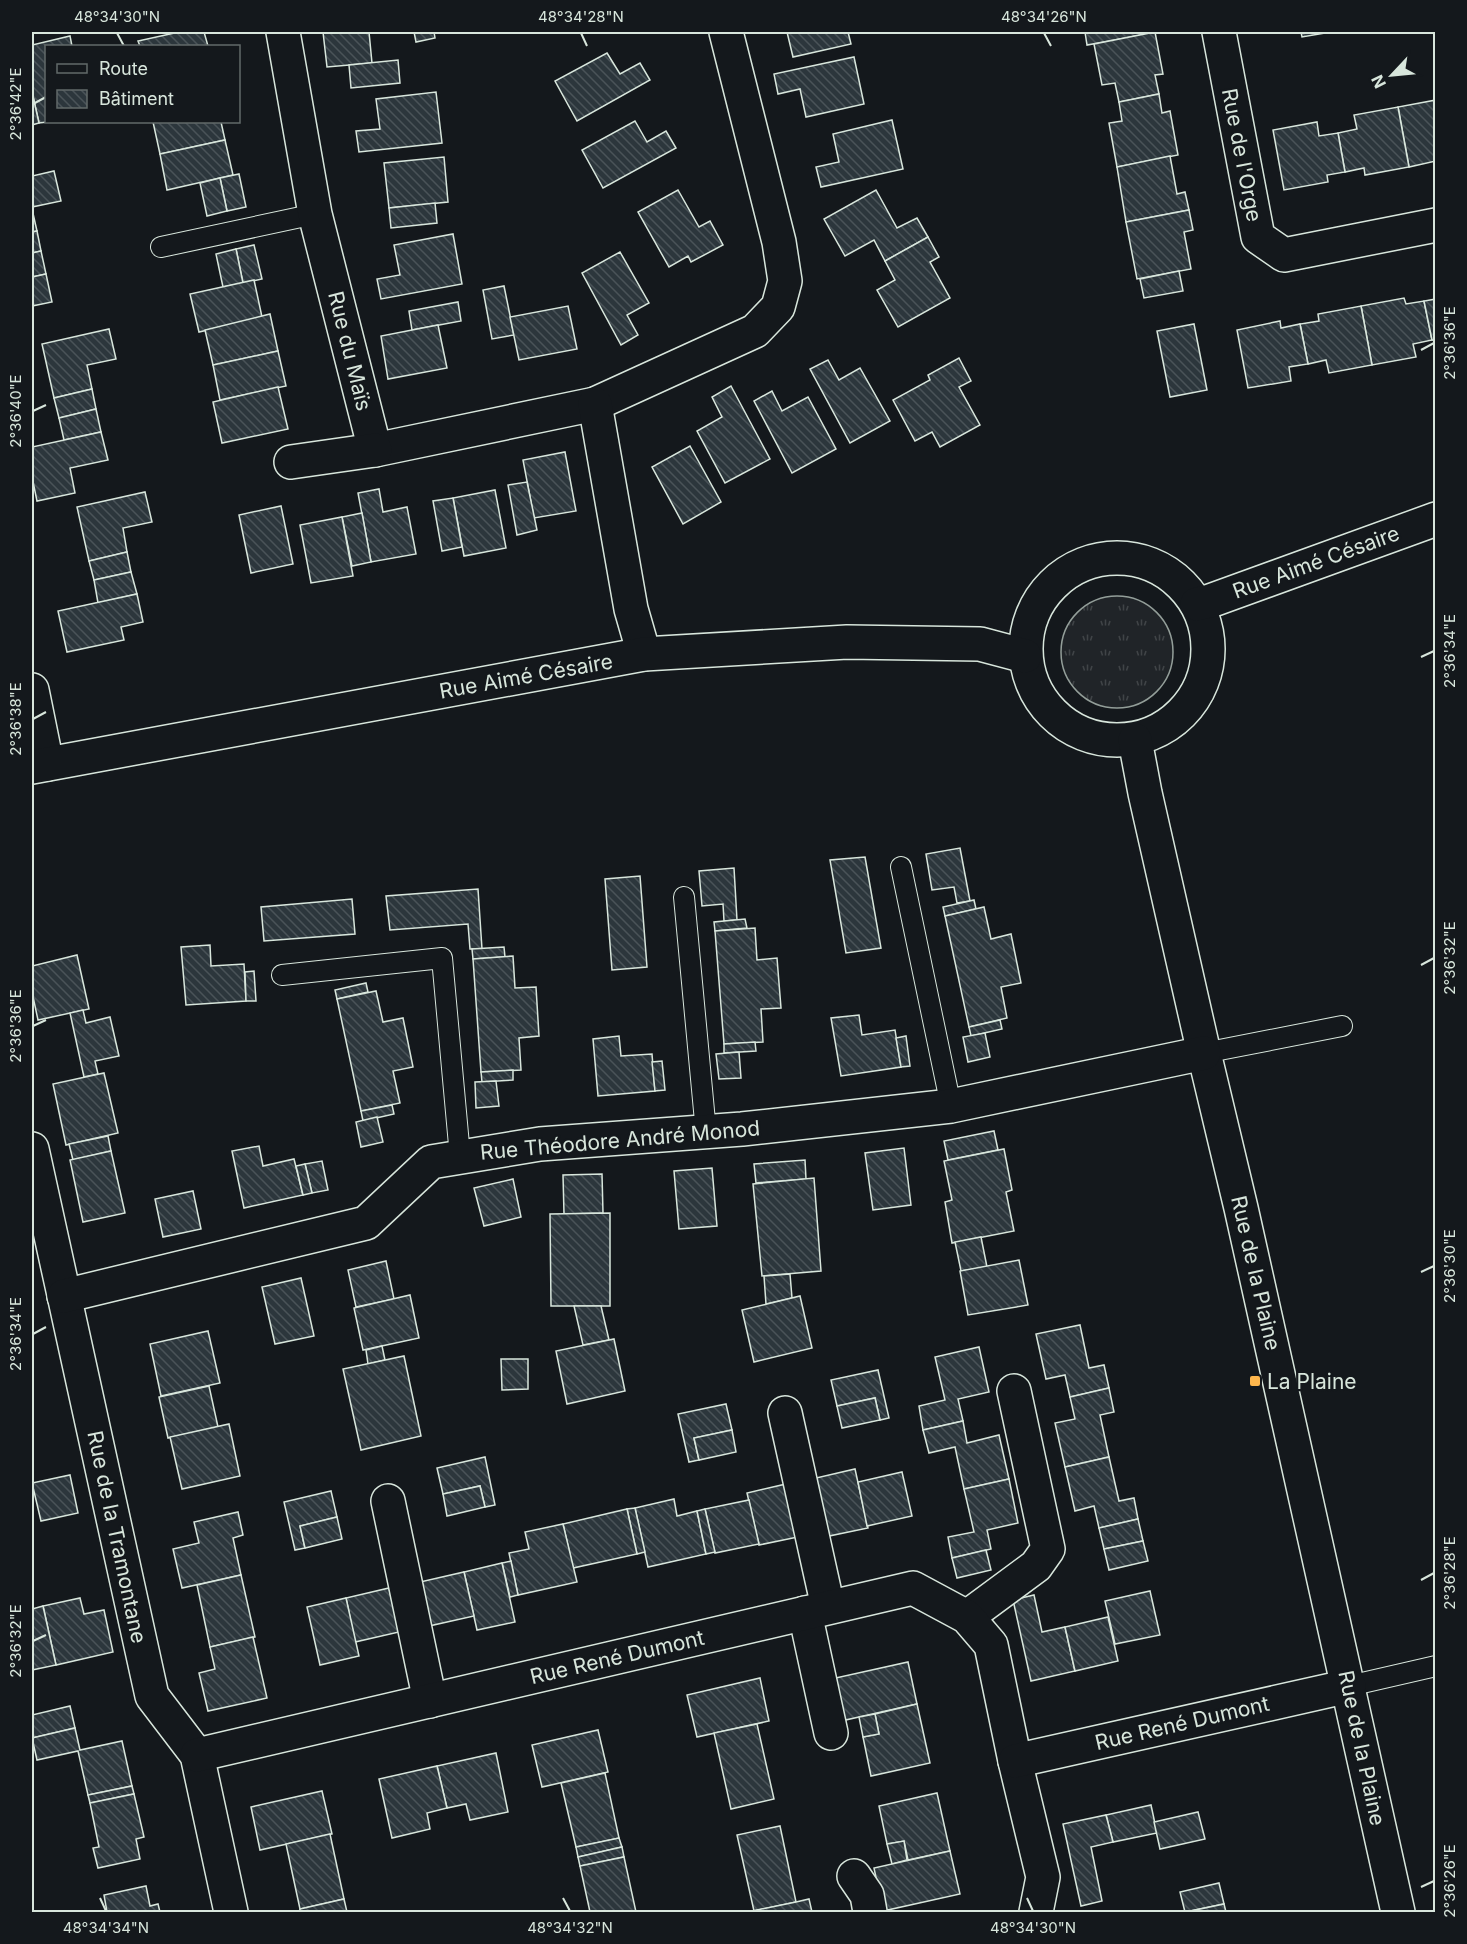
<svg xmlns="http://www.w3.org/2000/svg" width="1467" height="1944" viewBox="0 0 1467 1944" font-family="Inter,sans-serif">
	<style>
		.grass { fill: url(#grass-tufts); stroke: #939e99; stroke-width: 1.5 }
		.building { fill: url(#building-back-hatch); stroke: #d8e6dc; stroke-width: 1.5 }
		.lines { fill: none; stroke-linecap: round; stroke-linejoin: round }
		.service-casing { stroke: #d8e6dc; stroke-width: 22 }
		.minor-casing { stroke: #d8e6dc; stroke-width: 36 }
		.service { stroke: #14181c; stroke-width: 20 }
		.minor { stroke: #14181c; stroke-width: 33 }
		.ticks { fill: none; stroke: #d8e6dc; stroke-width: 2 }
		.poi-dot { fill: #ffb74d; stroke: #14181c; stroke-width: 2 }
		.labels { text-anchor: middle; dominant-baseline: central; stroke-width: 4.5; stroke-linejoin: round; paint-order: stroke }
		.street-label { font-size: 21px; fill: #d8e6dc; stroke: #14181c }
		.poi-label { font-size: 21px; fill: #d8e6dc; stroke: #14181c; text-anchor: start }
		.neatline { fill: none; stroke: #d8e6dc; stroke-width: 2 }
		.ticks-label { font-size: 15px; text-anchor: middle; fill: #d8e6dc }
	</style>
	<defs>
		<pattern id="grass-tufts" width="24" height="20" patternUnits="userSpaceOnUse" patternTransform="scale(1.5)"><rect width="24" height="20" fill="#202428"/><path d="M3 7l-1-3M5 7V3M7 7l1-3M15 17l-1-3M17 17v-4M19 17l1-3" fill="none" stroke="#404447"/></pattern>
		<pattern id="building-back-hatch" width="6" height="6" patternUnits="userSpaceOnUse" patternTransform="scale(1.5)"><rect width="6" height="6" fill="#2c363c"/><path d="M-1 5l2 2M0 0l6 6M5-1l2 2" fill="none" stroke="#4a5358"/></pattern>
	</defs>
	<rect width="100%" height="100%" fill="#14181c"/>
	<circle class="grass" cx="1117" cy="652" r="56"/>
	<g class="building">
		<polygon points="179,32 204,32 208,46 140,46 138,41"/>
		<polygon points="323,32 369,32 372,63 327,67"/>
		<polygon points="414,32 437,32 434,32 435,38 416,42"/>
		<polygon points="787,32 848,32 851,44 793,57"/>
		<polygon points="1085,32 1147,32 1147,34 1087,45"/>
		<polygon points="1155,32 1163,74 1155,75 1159,94 1119,102 1115,83 1102,85 1094,44"/>
		<polygon points="1301,32 1331,32 1302,37"/>
		<polygon points="70,36 72,46 46,46 47,122 39,123 32,92 32,45"/>
		<polygon points="607,53 620,74 640,63 650,80 577,121 555,81"/>
		<polygon points="854,57 864,104 806,117 800,89 778,94 774,74"/>
		<polygon points="398,60 400,83 351,88 349,65"/>
		<polygon points="32,92 39,123 32,125"/>
		<polygon points="436,92 442,143 359,152 356,131 380,129 376,99"/>
		<polygon points="1159,94 1162,113 1170,111 1178,155 1117,167 1109,123 1122,121 1119,102"/>
		<polygon points="1436,100 1436,161 1409,167 1398,107"/>
		<polygon points="1398,107 1409,167 1365,175 1364,168 1345,172 1338,133 1357,129 1354,115"/>
		<polygon points="892,120 903,169 821,187 816,167 839,162 833,134"/>
		<polygon points="635,121 647,142 666,131 676,148 603,188 582,150"/>
		<polygon points="153,122 221,122 225,140 160,154"/>
		<polygon points="1317,122 1319,136 1338,133 1345,172 1327,175 1328,182 1284,190 1273,130"/>
		<polygon points="225,140 233,175 167,190 160,154"/>
		<polygon points="1170,156 1177,194 1185,192 1189,210 1126,222 1117,167"/>
		<polygon points="444,157 448,202 389,208 384,163"/>
		<polygon points="54,171 61,201 32,207 32,176"/>
		<polygon points="239,174 246,207 227,211 220,178"/>
		<polygon points="220,178 227,211 207,216 200,183"/>
		<polygon points="678,190 699,227 710,221 723,245 691,262 688,256 669,267 638,212"/>
		<polygon points="876,190 897,228 917,218 928,237 885,261 874,240 845,256 824,219"/>
		<polygon points="435,203 437,223 391,228 389,208"/>
		<polygon points="32,209 37,231 32,232"/>
		<polygon points="1189,210 1193,230 1184,232 1191,269 1137,279 1126,222"/>
		<polygon points="37,231 41,251 32,253 32,232"/>
		<polygon points="453,234 462,284 381,299 377,279 400,275 394,245"/>
		<polygon points="928,237 939,257 930,262 950,298 898,327 877,290 895,280 885,261"/>
		<polygon points="254,245 262,279 243,283 236,249"/>
		<polygon points="236,249 243,283 223,287 216,254"/>
		<polygon points="41,251 46,274 32,277 32,253"/>
		<polygon points="620,252 649,303 627,315 638,335 621,345 582,273"/>
		<polygon points="1179,271 1183,291 1144,298 1140,279"/>
		<polygon points="46,274 52,302 32,306 32,277"/>
		<polygon points="254,280 262,317 199,332 190,294"/>
		<polygon points="504,286 514,335 492,339 483,290"/>
		<polygon points="1404,298 1406,304 1424,301 1432,340 1413,344 1416,357 1372,365 1361,306"/>
		<polygon points="1436,299 1436,340 1432,340 1424,301"/>
		<polygon points="458,302 461,321 412,330 409,311"/>
		<polygon points="568,306 577,349 519,360 510,317"/>
		<polygon points="1361,306 1372,365 1329,373 1326,360 1308,364 1300,324 1319,321 1318,314"/>
		<polygon points="270,314 278,351 213,365 205,330"/>
		<polygon points="1280,321 1281,328 1300,324 1308,364 1289,367 1291,381 1248,388 1237,330"/>
		<polygon points="1194,324 1207,390 1170,397 1157,331"/>
		<polygon points="438,325 447,368 388,379 381,336"/>
		<polygon points="109,329 116,359 87,365 92,389 54,398 42,344"/>
		<polygon points="278,351 286,386 220,400 213,365"/>
		<polygon points="959,358 971,381 959,387 980,425 940,447 932,432 915,441 893,400 930,380 928,375"/>
		<polygon points="828,360 839,380 860,368 890,421 850,443 810,369"/>
		<polygon points="731,386 770,459 725,483 697,431 722,417 712,397"/>
		<polygon points="278,387 288,429 222,443 213,402"/>
		<polygon points="92,389 96,409 59,418 54,398"/>
		<polygon points="772,391 782,411 808,397 836,449 792,473 754,401"/>
		<polygon points="96,409 101,432 64,440 59,418"/>
		<polygon points="101,432 108,460 70,468 75,493 37,501 32,477 32,447"/>
		<polygon points="690,446 721,502 683,524 652,467"/>
		<polygon points="565,452 576,511 534,518 523,460"/>
		<polygon points="527,482 537,530 517,535 508,485"/>
		<polygon points="379,489 383,512 407,507 416,554 371,562 358,493"/>
		<polygon points="495,490 506,548 464,556 453,498"/>
		<polygon points="145,492 152,522 123,528 127,552 89,561 77,507"/>
		<polygon points="453,498 462,547 442,551 433,501"/>
		<polygon points="281,506 293,564 251,573 239,515"/>
		<polygon points="362,513 371,562 352,566 342,517"/>
		<polygon points="342,517 353,576 311,583 300,525"/>
		<polygon points="127,552 131,572 94,580 89,561"/>
		<polygon points="131,572 137,594 98,603 94,580"/>
		<polygon points="137,594 143,622 121,627 124,640 67,652 58,611"/>
		<polygon points="960,848 970,901 957,903 954,887 932,890 926,854"/>
		<polygon points="865,857 881,948 846,953 830,860"/>
		<polygon points="734,868 737,920 724,921 723,904 702,906 699,871"/>
		<polygon points="640,876 647,967 612,970 605,879"/>
		<polygon points="478,889 482,949 470,949 468,924 390,930 386,896"/>
		<polygon points="352,899 355,934 264,941 261,907"/>
		<polygon points="974,900 976,909 945,916 943,907"/>
		<polygon points="984,907 991,939 1011,934 1021,983 1001,987 1007,1018 969,1027 945,916"/>
		<polygon points="745,919 747,928 715,931 714,922"/>
		<polygon points="755,928 757,960 777,958 781,1008 761,1009 763,1042 724,1044 715,931"/>
		<polygon points="210,945 211,966 244,964 246,1001 186,1005 181,947"/>
		<polygon points="504,947 505,957 473,959 472,949"/>
		<polygon points="77,955 89,1009 38,1020 32,992 32,966"/>
		<polygon points="513,956 515,988 536,987 539,1036 519,1038 521,1070 481,1072 473,959"/>
		<polygon points="254,971 256,1001 246,1001 245,972"/>
		<polygon points="366,983 368,992 337,999 335,990"/>
		<polygon points="376,991 383,1022 403,1018 413,1067 393,1071 400,1103 361,1111 337,999"/>
		<polygon points="83,1010 86,1023 110,1017 119,1056 95,1061 98,1074 84,1077 70,1013"/>
		<polygon points="859,1015 862,1035 895,1030 901,1067 841,1076 831,1018"/>
		<polygon points="1000,1020 1002,1029 971,1036 969,1027"/>
		<polygon points="985,1033 990,1057 968,1062 963,1037"/>
		<polygon points="619,1036 621,1056 652,1054 655,1091 598,1096 593,1039"/>
		<polygon points="906,1036 910,1066 901,1067 896,1038"/>
		<polygon points="755,1042 756,1051 724,1053 724,1044"/>
		<polygon points="739,1052 741,1078 719,1079 716,1054"/>
		<polygon points="662,1061 665,1090 655,1091 652,1062"/>
		<polygon points="513,1070 513,1080 482,1082 481,1072"/>
		<polygon points="104,1073 118,1133 66,1145 53,1084"/>
		<polygon points="496,1081 499,1106 476,1108 475,1082"/>
		<polygon points="392,1105 394,1114 363,1121 361,1111"/>
		<polygon points="377,1117 383,1142 361,1147 356,1122"/>
		<polygon points="994,1131 998,1150 948,1160 944,1141"/>
		<polygon points="108,1136 111,1151 73,1160 69,1144"/>
		<polygon points="259,1146 263,1166 294,1159 303,1195 244,1208 232,1151"/>
		<polygon points="904,1148 911,1205 873,1210 865,1153"/>
		<polygon points="1004,1149 1012,1190 1006,1192 1014,1231 952,1243 945,1202 952,1200 944,1161"/>
		<polygon points="111,1151 125,1213 83,1222 70,1160"/>
		<polygon points="805,1160 806,1179 756,1183 754,1164"/>
		<polygon points="322,1161 328,1190 312,1193 305,1164"/>
		<polygon points="305,1164 312,1193 303,1195 296,1166"/>
		<polygon points="712,1168 717,1226 679,1229 674,1171"/>
		<polygon points="602,1174 603,1213 564,1214 563,1175"/>
		<polygon points="814,1178 821,1271 762,1276 753,1184"/>
		<polygon points="513,1179 521,1217 484,1226 474,1188"/>
		<polygon points="193,1191 201,1229 163,1237 155,1199"/>
		<polygon points="610,1213 610,1306 551,1306 550,1214"/>
		<polygon points="981,1237 987,1267 961,1271 955,1242"/>
		<polygon points="1019,1260 1028,1305 968,1315 960,1271"/>
		<polygon points="386,1261 394,1299 356,1307 348,1270"/>
		<polygon points="790,1274 792,1298 766,1304 764,1276"/>
		<polygon points="301,1278 314,1336 275,1344 262,1287"/>
		<polygon points="410,1295 419,1338 363,1350 354,1308"/>
		<polygon points="800,1296 812,1348 754,1362 742,1310"/>
		<polygon points="574,1306 601,1306 609,1340 583,1345"/>
		<polygon points="1080,1325 1089,1368 1104,1365 1109,1388 1070,1397 1065,1375 1046,1379 1036,1334"/>
		<polygon points="208,1331 220,1383 161,1396 150,1344"/>
		<polygon points="614,1339 625,1391 567,1404 556,1351"/>
		<polygon points="382,1346 385,1360 368,1364 366,1350"/>
		<polygon points="979,1347 989,1392 958,1399 963,1421 923,1430 919,1406 945,1400 935,1357"/>
		<polygon points="404,1356 421,1436 361,1450 343,1369"/>
		<polygon points="501,1359 528,1359 528,1389 502,1390"/>
		<polygon points="878,1370 889,1418 880,1420 875,1398 837,1406 831,1380"/>
		<polygon points="209,1386 218,1427 168,1438 159,1397"/>
		<polygon points="1109,1388 1114,1412 1100,1415 1109,1457 1065,1467 1055,1423 1075,1419 1070,1397"/>
		<polygon points="875,1398 880,1420 842,1428 837,1406"/>
		<polygon points="726,1404 732,1430 694,1438 699,1460 689,1462 678,1414"/>
		<polygon points="963,1421 967,1443 999,1435 1009,1479 964,1489 955,1447 929,1453 923,1430"/>
		<polygon points="229,1424 240,1476 182,1489 170,1437"/>
		<polygon points="732,1430 736,1452 699,1460 694,1438"/>
		<polygon points="485,1457 495,1505 485,1507 480,1486 443,1494 437,1468"/>
		<polygon points="1109,1457 1119,1501 1134,1498 1138,1519 1099,1528 1094,1506 1075,1511 1065,1467"/>
		<polygon points="855,1469 868,1528 829,1536 816,1478"/>
		<polygon points="902,1472 912,1516 867,1526 858,1482"/>
		<polygon points="70,1475 78,1513 41,1521 32,1483"/>
		<polygon points="1009,1479 1018,1523 987,1530 991,1549 952,1558 948,1537 974,1532 964,1489"/>
		<polygon points="786,1484 798,1537 759,1545 747,1493"/>
		<polygon points="480,1486 485,1507 447,1516 443,1494"/>
		<polygon points="331,1491 337,1517 300,1526 305,1548 295,1550 284,1502"/>
		<polygon points="674,1499 677,1516 697,1511 706,1554 648,1567 635,1508"/>
		<polygon points="749,1500 759,1544 715,1553 705,1509"/>
		<polygon points="635,1508 645,1552 637,1554 627,1509"/>
		<polygon points="627,1509 637,1554 573,1568 563,1524"/>
		<polygon points="705,1509 715,1552 706,1554 697,1511"/>
		<polygon points="238,1512 243,1535 233,1538 241,1575 182,1588 173,1549 199,1543 194,1522"/>
		<polygon points="337,1517 342,1539 305,1548 300,1526"/>
		<polygon points="1138,1519 1143,1541 1104,1549 1099,1528"/>
		<polygon points="563,1524 577,1582 518,1595 509,1553 529,1549 525,1532"/>
		<polygon points="1143,1541 1148,1561 1109,1570 1104,1549"/>
		<polygon points="986,1550 991,1570 957,1578 952,1558"/>
		<polygon points="511,1561 518,1595 510,1597 502,1563"/>
		<polygon points="502,1563 515,1622 477,1630 464,1572"/>
		<polygon points="464,1572 474,1616 429,1626 420,1582"/>
		<polygon points="241,1575 255,1637 210,1647 197,1585"/>
		<polygon points="389,1588 399,1632 355,1642 346,1598"/>
		<polygon points="1150,1591 1160,1635 1115,1644 1105,1601"/>
		<polygon points="1034,1595 1042,1632 1065,1627 1075,1671 1031,1681 1013,1600"/>
		<polygon points="80,1598 84,1614 104,1610 113,1652 56,1665 43,1606"/>
		<polygon points="346,1598 359,1656 320,1665 307,1607"/>
		<polygon points="43,1606 56,1665 32,1670 32,1609"/>
		<polygon points="1108,1617 1118,1661 1075,1671 1065,1627"/>
		<polygon points="253,1637 267,1698 208,1711 199,1673 215,1669 210,1647"/>
		<polygon points="908,1662 917,1704 841,1721 831,1679"/>
		<polygon points="760,1678 769,1721 697,1737 687,1695"/>
		<polygon points="917,1704 930,1763 871,1776 863,1737 879,1734 875,1714"/>
		<polygon points="70,1706 75,1728 32,1738 32,1715"/>
		<polygon points="875,1714 879,1734 863,1737 859,1717"/>
		<polygon points="757,1724 774,1799 731,1809 714,1733"/>
		<polygon points="75,1728 80,1750 122,1741 132,1786 88,1795 78,1751 37,1760 32,1738"/>
		<polygon points="598,1730 608,1772 542,1787 532,1745"/>
		<polygon points="496,1753 508,1812 470,1820 466,1804 447,1808 437,1766"/>
		<polygon points="437,1766 447,1808 427,1813 430,1829 392,1838 379,1779"/>
		<polygon points="605,1773 619,1838 576,1847 561,1783"/>
		<polygon points="132,1786 134,1794 90,1803 88,1795"/>
		<polygon points="322,1791 332,1834 260,1850 251,1807"/>
		<polygon points="937,1793 950,1851 908,1860 904,1841 887,1844 879,1806"/>
		<polygon points="134,1794 144,1837 136,1839 140,1859 98,1868 93,1848 99,1847 90,1803"/>
		<polygon points="1151,1805 1157,1833 1113,1842 1106,1815"/>
		<polygon points="1198,1812 1205,1839 1160,1849 1154,1822"/>
		<polygon points="1106,1815 1113,1842 1091,1847 1102,1901 1081,1906 1063,1824"/>
		<polygon points="780,1826 796,1902 754,1911 737,1835"/>
		<polygon points="330,1834 344,1899 300,1909 286,1844"/>
		<polygon points="619,1838 622,1847 578,1857 576,1847"/>
		<polygon points="904,1841 907,1860 892,1864 887,1844"/>
		<polygon points="622,1847 624,1857 580,1866 578,1857"/>
		<polygon points="950,1851 960,1894 883,1911 874,1868"/>
		<polygon points="624,1857 636,1912 590,1912 580,1866"/>
		<polygon points="1219,1883 1224,1904 1185,1912 1180,1892"/>
		<polygon points="146,1886 150,1906 158,1904 160,1912 107,1912 104,1895"/>
		<polygon points="344,1899 347,1912 300,1912 300,1909"/>
		<polygon points="809,1899 812,1912 747,1912 796,1902"/>
		<polygon points="1224,1904 1226,1912 1186,1912"/>
	</g>
	<g class="lines">
		<defs>
			<g id="service">
				<polyline points="161,247 315,214"/>
				<polyline points="901,867 951,1106"/>
				<polyline points="684,897 706,1132"/>
				<polyline points="282,975 442,958 460,1156"/>
				<polyline points="1204,1053 1342,1026"/>
				<polyline points="1349,1686 1436,1666"/>
			</g>
			<g id="minor">
				<polyline points="283,32 315,214 375,450 595,404 755,331 778,307 785,281 779,242 726,32"/>
				<polyline points="1219,32 1258,237 1284,255 1436,225"/>
				<polyline points="595,404 631,609 644,654"/>
				<polyline points="291,462 375,450"/>
				<circle cx="1117" cy="649" r="91"/>
				<polyline points="1197,604 1210,601 1436,519"/>
				<polyline points="32,690 47,764"/>
				<polyline points="1135,740 1145,793 1204,1053 1241,1208 1398,1912"/>
				<polyline points="32,767 644,654 847,642 980,644 1025,656"/>
				<polyline points="32,1149 152,1696 197,1755 231,1912"/>
				<polyline points="64,1296 366,1223 431,1162 540,1144 742,1129 951,1106 1204,1053"/>
				<polyline points="785,1413 828,1607"/>
				<polyline points="388,1501 430,1701"/>
				<polyline points="805,1613 831,1733"/>
				<polyline points="967,1617 1036,1566 1048,1549 1014,1391"/>
				<polyline points="197,1755 913,1588 967,1617 991,1645 1015,1761 1043,1877 1036,1912"/>
				<polyline points="1015,1761 1349,1686"/>
				<polyline points="854,1876 867,1895 870,1912"/>
			</g>
		</defs>
		<use href="#service" class="service-casing"/>
		<use href="#minor" class="minor-casing"/>
		<use href="#service" class="service"/>
		<use href="#minor" class="minor"/>
	</g>
	<path class="ticks" d="M117,33l7,13M581,33l6,13M1044,33l7,13M33,104l13,-7M1421,350l13,-7M33,411l13,-6M1421,657l13,-6M33,719l13,-7M1421,965l13,-7M33,1026l13,-6M1421,1272l13,-6M33,1334l13,-7M1421,1580l13,-7M33,1641l13,-6M1421,1887l13,-6M100,1898l6,13M563,1898l7,13M1027,1898l6,13"/>
	<rect class="poi-dot" x="1249" y="1375" width="12" height="12" rx="3"/>
	<g class="labels">
		<g class="street-label">
			<text transform="translate(1242 155) rotate(79)">Rue de l'Orge</text>
			<text transform="translate(350 351) rotate(76)">Rue du Maïs</text>
			<text transform="translate(1316 562) rotate(-20)">Rue Aimé Césaire</text>
			<text transform="translate(526 676) rotate(-10)">Rue Aimé Césaire</text>
			<text transform="translate(620 1140) rotate(-5)">Rue Théodore André Monod</text>
			<text transform="translate(1256 1273) rotate(77)">Rue de la Plaine</text>
			<text transform="translate(117 1537) rotate(78)">Rue de la Tramontane</text>
			<text transform="translate(617 1657) rotate(-13)">Rue René Dumont</text>
			<text transform="translate(1182 1723) rotate(-13)">Rue René Dumont</text>
			<text transform="translate(1362 1748) rotate(78)">Rue de la Plaine</text>
		</g>
		<g class="poi-label">
			<text x="1267" y="1381">La Plaine</text>
		</g>
	</g>
	<rect width="1467" height="1944" fill="none" stroke="#14181c" stroke-width="66"/>
	<rect x="45" y="45" width="195" height="78" fill="#14181c" stroke="#626a69" stroke-width="1.5"/>
	<rect x="57" y="64" width="30" height="9" fill="#14181c" stroke="#626a69" stroke-width="1.5"/>
	<text x="99" y="75" font-size="18" fill="#d8e6dc">Route</text>
	<rect x="57" y="90" width="30" height="18" fill="url(#building-back-hatch)" stroke="#626a69" stroke-width="1.5"/>
	<text x="99" y="105" font-size="18" fill="#d8e6dc">Bâtiment</text>
	<g transform="translate(1392 75) rotate(244)" stroke="#14181c" stroke-width="4.5" paint-order="stroke">
	<path d="M0-4.5L10 22L0 15L-10 22Z" fill="#d8e6dc"/>
	<text y="-9" font-size="16" font-weight="bold" text-anchor="middle" fill="#d8e6dc">N</text>
	</g>
	<rect x="33" y="33" width="1401" height="1878" class="neatline"/>
	<g class="ticks-label">
		<text x="117" y="22">48°34'30"N</text>
		<text x="581" y="22">48°34'28"N</text>
		<text x="1044" y="22">48°34'26"N</text>
		<text transform="translate(16 104) rotate(-90)" y="5">2°36'42"E</text>
		<text transform="translate(1450 343) rotate(-90)" y="5">2°36'36"E</text>
		<text transform="translate(16 411) rotate(-90)" y="5">2°36'40"E</text>
		<text transform="translate(1450 651) rotate(-90)" y="5">2°36'34"E</text>
		<text transform="translate(16 719) rotate(-90)" y="5">2°36'38"E</text>
		<text transform="translate(1450 958) rotate(-90)" y="5">2°36'32"E</text>
		<text transform="translate(16 1026) rotate(-90)" y="5">2°36'36"E</text>
		<text transform="translate(1450 1266) rotate(-90)" y="5">2°36'30"E</text>
		<text transform="translate(16 1334) rotate(-90)" y="5">2°36'34"E</text>
		<text transform="translate(1450 1573) rotate(-90)" y="5">2°36'28"E</text>
		<text transform="translate(16 1641) rotate(-90)" y="5">2°36'32"E</text>
		<text transform="translate(1450 1881) rotate(-90)" y="5">2°36'26"E</text>
		<text x="106" y="1933">48°34'34"N</text>
		<text x="570" y="1933">48°34'32"N</text>
		<text x="1033" y="1933">48°34'30"N</text>
	</g>
</svg>
